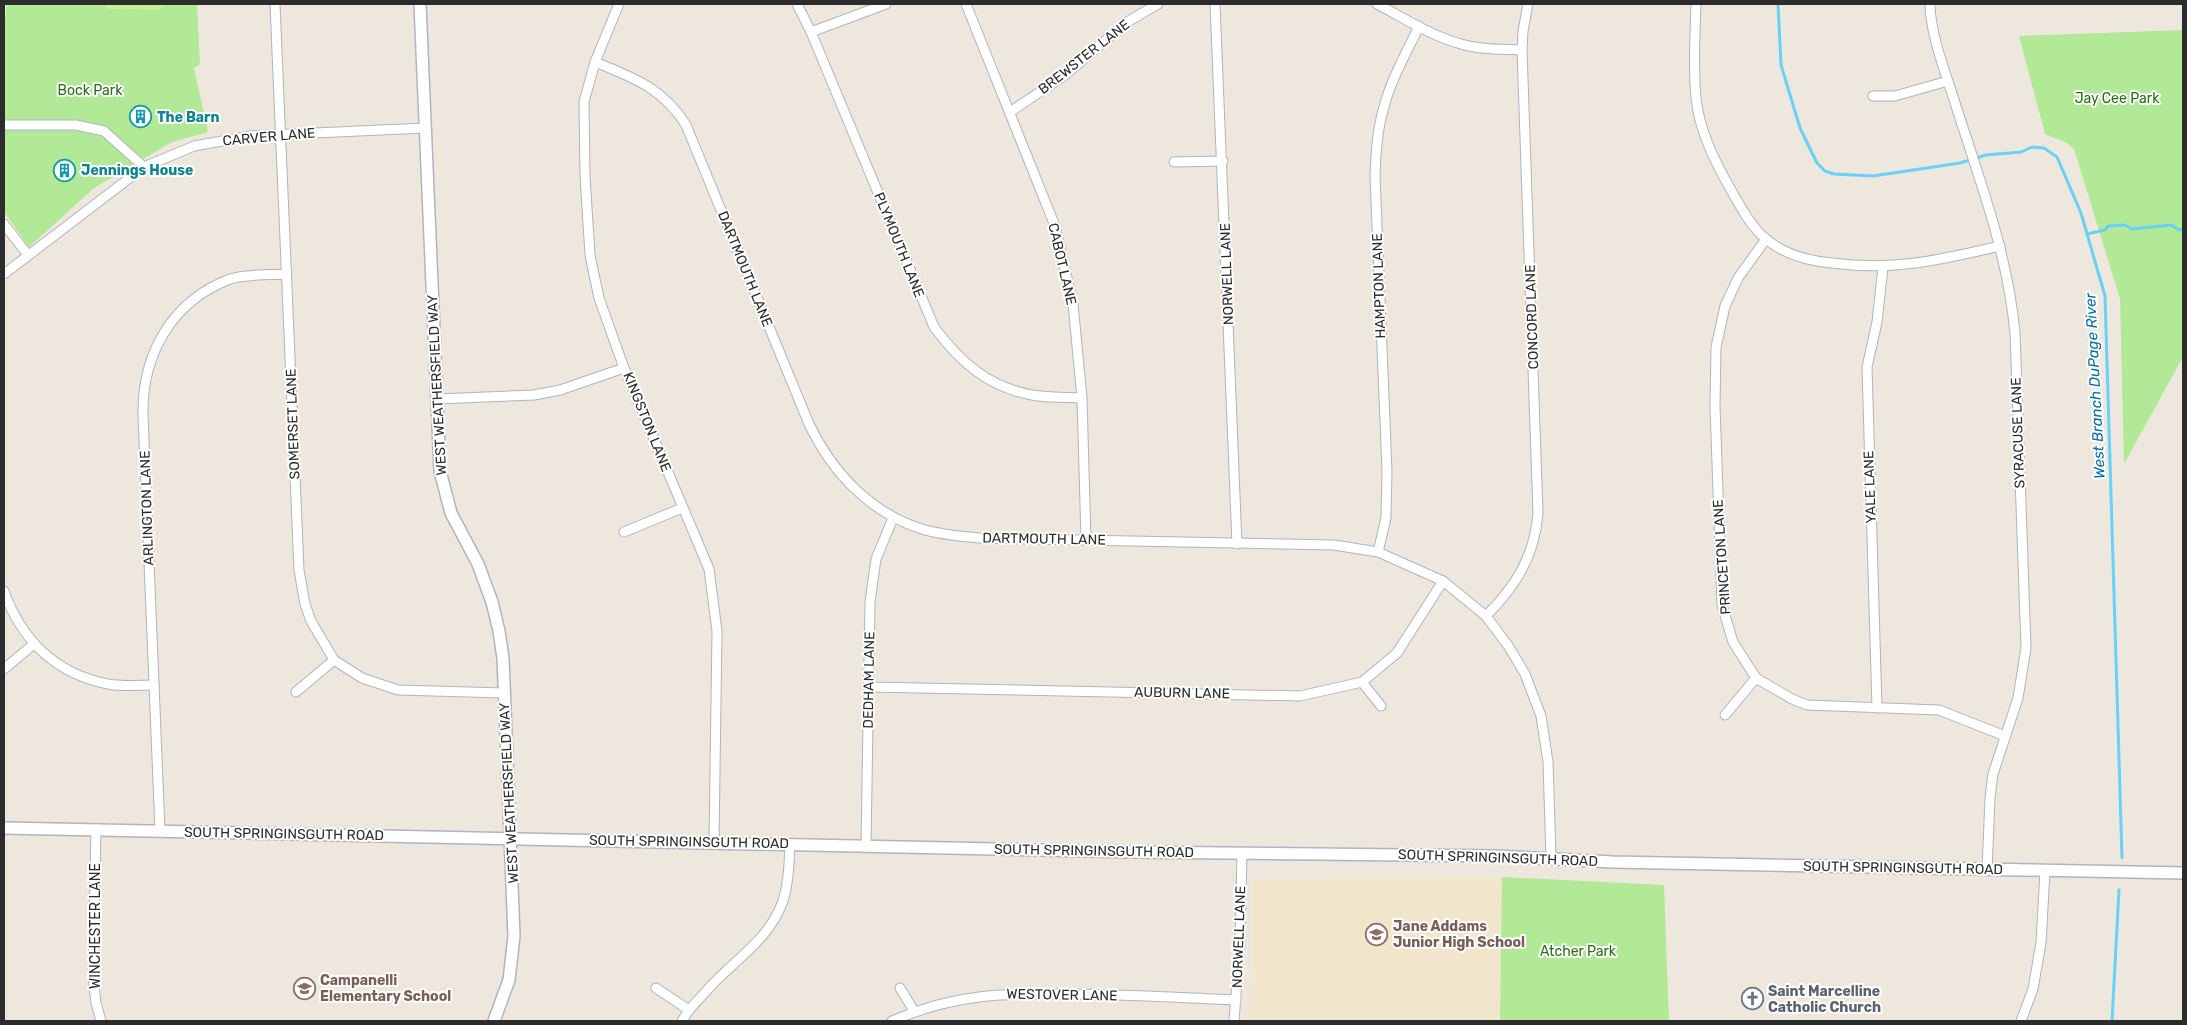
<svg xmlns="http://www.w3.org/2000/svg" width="2187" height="1025" viewBox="0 0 2187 1025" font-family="Rubik,sans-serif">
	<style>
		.education { fill: #f1e5cb }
		.green { fill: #b1e996 }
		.pitch { fill: #c7f191 }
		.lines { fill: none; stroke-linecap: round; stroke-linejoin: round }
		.stream { stroke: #69d1f7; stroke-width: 3 }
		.street-casing { stroke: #b1b3c0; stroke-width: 11 }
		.secondary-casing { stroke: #b1b3c0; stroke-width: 14 }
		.street { stroke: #fff; stroke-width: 9 }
		.secondary { stroke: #fff; stroke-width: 11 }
		.labels { text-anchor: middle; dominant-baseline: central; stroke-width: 4; stroke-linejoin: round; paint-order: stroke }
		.street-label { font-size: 14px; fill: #2c2c2c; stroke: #fff }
		.park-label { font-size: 14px; fill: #276f15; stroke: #fff }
		.culture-label { font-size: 14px; font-weight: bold; fill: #0d838f; stroke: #fff; text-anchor: start }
		.education-label { font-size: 14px; font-weight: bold; fill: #785e54; stroke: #fff; text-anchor: start }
		.worship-label { font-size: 14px; font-weight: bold; fill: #5b616d; stroke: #fff; text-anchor: start }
		.water-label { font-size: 15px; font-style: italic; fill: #046ea8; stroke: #fff }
	</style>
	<rect width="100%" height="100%" fill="#eee7dd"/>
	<polygon class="education" points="1502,878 1500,1021 1248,1021 1254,954 1253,879"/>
	<g class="green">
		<polygon points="7,4 197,4 200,64 194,68 208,132 172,142 94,188 29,247 4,212 4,27"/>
		<polygon points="2183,30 2183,357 2124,464 2120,299 2074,149 2067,143 2045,134 2019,36"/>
		<polygon points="1502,877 1664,885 1669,1021 1500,1021"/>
	</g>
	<polygon class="pitch" points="106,4 164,4 159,10 106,9"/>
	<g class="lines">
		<g class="stream">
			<polyline points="1778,4 1781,65 1800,128 1817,163 1825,171 1834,174 1873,176 1960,163 1986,155 2021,152 2032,147 2044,148 2057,157 2081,213 2105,296 2122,858"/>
			<polyline points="2087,234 2105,230 2108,226 2125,225 2132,229 2171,225 2179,230 2183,229"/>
			<polyline points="2112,1021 2119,890"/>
		</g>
		<defs>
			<g id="street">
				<polyline points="275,4 299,570 305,604 311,621 334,660 362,678 398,690 504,693"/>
				<polyline points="619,4 595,62 584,102 585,176 590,255 599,298 624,368 709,569 717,631 714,842"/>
				<path d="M797,4l14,28 123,295c26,35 54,60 98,68 16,3 34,2 50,3"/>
				<polyline points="966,4 1055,226 1073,304 1082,398 1086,540"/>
				<polyline points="1215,4 1237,544"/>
				<path d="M1377,4c27,14 54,32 84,40 19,6 41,5 61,6"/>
				<path d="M1696,4c-1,31 -3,63 0,94 3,32 19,64 35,92 9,16 20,37 35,49 18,15 43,22 66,24 63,8 108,-3 168,-17"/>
				<path d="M1930,4c0,30 17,73 26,102 24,75 52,149 59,227l11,315 -8,50 -25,76 -3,24 -3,72"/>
				<polyline points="811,32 886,4"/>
				<path d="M595,62c39,16 68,26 91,63l123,299c23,48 61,89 113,105 18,6 38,7 57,9l355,7 44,7 65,29 43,35 23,31 16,27 16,42 7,46 3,96"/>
				<polyline points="1873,96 1895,96 1948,81"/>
				<polyline points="1010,112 1065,75 1127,22 1158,4"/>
				<polyline points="4,125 76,125 104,131 144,167"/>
				<polyline points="1174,162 1223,161"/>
				<polyline points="4,224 28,255"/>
				<polyline points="1766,239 1738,278 1725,306 1716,347 1715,406 1722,605 1733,642 1756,678 1792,699 1807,705 1939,710 2005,736"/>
				<polyline points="4,274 144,167 194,146 250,136 425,128"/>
				<polyline points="436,399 534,395 560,390 624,368"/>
				<polyline points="624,532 682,508"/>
				<path d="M1378,552l8,-34 1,-47 -12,-295c1,-24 2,-46 9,-69 7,-28 23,-55 35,-81"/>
				<path d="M4,591c17,48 51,83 104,93 15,3 31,1 46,1"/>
				<path d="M1486,616c30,-30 48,-59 52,-102l-16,-464 1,-19 5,-27"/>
				<polyline points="4,669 34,644"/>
				<polyline points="1362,682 1381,706"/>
				<polyline points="869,687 1300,696 1362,682 1397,653 1443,581"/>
				<polyline points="296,692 334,660"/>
				<polyline points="1877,708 1867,367 1877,322 1883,267"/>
				<polyline points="1725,715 1756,678"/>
				<polyline points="96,829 93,977 96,1003 101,1021"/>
				<path d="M160,831l-17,-416c-1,-61 29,-114 87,-136 15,-5 41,-4 57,-5"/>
				<polyline points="866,846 870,602 876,559 893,518"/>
				<polyline points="656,988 689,1010 682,1021"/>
				<polyline points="900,988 914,1011"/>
				<path d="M689,1010c11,-12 22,-25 34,-36 24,-23 48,-40 60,-73 6,-19 6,-38 7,-57"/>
				<path d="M892,1021c61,-27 112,-28 177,-27 56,0 112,4 167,6"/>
				<polyline points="1234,1021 1240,944 1242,853"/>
				<polyline points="2021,1021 2033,989 2041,943 2045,871"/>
			</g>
			<g id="secondary">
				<polyline points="420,4 440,471 451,513 478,564 492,602 499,631 503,658 514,936 509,980 494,1021"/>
				<polyline points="4,828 1133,852 1496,856 1613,862 2183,873"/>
			</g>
		</defs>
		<use href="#street" class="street-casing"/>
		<use href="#secondary" class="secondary-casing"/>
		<use href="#street" class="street"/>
		<use href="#secondary" class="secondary"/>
	</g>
	<defs>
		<symbol id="building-ring" viewBox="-11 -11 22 22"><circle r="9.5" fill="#fff" stroke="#0f9aa8" stroke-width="1.5"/><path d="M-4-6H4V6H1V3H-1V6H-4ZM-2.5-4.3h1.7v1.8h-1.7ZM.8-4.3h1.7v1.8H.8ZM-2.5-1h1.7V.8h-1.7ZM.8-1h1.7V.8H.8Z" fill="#0f9aa8"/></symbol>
		<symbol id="school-ring" viewBox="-11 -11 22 22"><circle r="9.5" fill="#fff" stroke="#8d6e63" stroke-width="1.5"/><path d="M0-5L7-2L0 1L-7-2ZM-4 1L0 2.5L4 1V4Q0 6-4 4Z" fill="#8d6e63"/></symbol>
		<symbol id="church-ring" viewBox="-11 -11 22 22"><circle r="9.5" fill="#fff" stroke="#6b7280" stroke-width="1.5"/><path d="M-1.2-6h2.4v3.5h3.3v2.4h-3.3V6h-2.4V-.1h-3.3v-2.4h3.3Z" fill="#6b7280"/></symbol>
	</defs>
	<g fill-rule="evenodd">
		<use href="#building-ring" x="128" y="104" width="25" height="25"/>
		<use href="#building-ring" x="52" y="158" width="25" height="25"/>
		<use href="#school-ring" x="1364" y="922" width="25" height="25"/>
		<use href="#school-ring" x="292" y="976" width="25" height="25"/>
		<use href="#church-ring" x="1740" y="986" width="25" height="25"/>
	</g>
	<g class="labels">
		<g class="street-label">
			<text transform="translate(1084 57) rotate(-38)">BREWSTER LANE</text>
			<text transform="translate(269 137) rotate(-5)">CARVER LANE</text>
			<text transform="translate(899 245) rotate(68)">PLYMOUTH LANE</text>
			<text transform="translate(1062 264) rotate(77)">CABOT LANE</text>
			<text transform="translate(745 269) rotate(68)">DARTMOUTH LANE</text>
			<text transform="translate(1227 274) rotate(-92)">NORWELL LANE</text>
			<text transform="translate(1379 286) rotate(-92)">HAMPTON LANE</text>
			<text transform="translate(1532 317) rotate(-92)">CONCORD LANE</text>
			<text transform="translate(437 385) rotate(-93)">WEST WEATHERSFIELD WAY</text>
			<text transform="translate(647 422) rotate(68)">KINGSTON LANE</text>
			<text transform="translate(293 424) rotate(-92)">SOMERSET LANE</text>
			<text transform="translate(2018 433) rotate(-92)">SYRACUSE LANE</text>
			<text transform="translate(1870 487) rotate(-92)">YALE LANE</text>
			<text transform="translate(147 508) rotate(-92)">ARLINGTON LANE</text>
			<text transform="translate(1044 539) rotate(1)">DARTMOUTH LANE</text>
			<text transform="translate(1722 557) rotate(-94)">PRINCETON LANE</text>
			<text transform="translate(869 680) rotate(-89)">DEDHAM LANE</text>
			<text transform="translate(1182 693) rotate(1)">AUBURN LANE</text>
			<text transform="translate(509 793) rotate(-93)">WEST WEATHERSFIELD WAY</text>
			<text transform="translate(284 834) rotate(1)">SOUTH SPRINGINSGUTH ROAD</text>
			<text transform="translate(689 842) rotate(1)">SOUTH SPRINGINSGUTH ROAD</text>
			<text transform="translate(1094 851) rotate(1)">SOUTH SPRINGINSGUTH ROAD</text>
			<text transform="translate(1498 858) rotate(2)">SOUTH SPRINGINSGUTH ROAD</text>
			<text transform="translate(1903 868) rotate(1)">SOUTH SPRINGINSGUTH ROAD</text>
			<text transform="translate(95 926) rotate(-90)">WINCHESTER LANE</text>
			<text transform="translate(1239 937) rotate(-88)">NORWELL LANE</text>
			<text transform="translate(1062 995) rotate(1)">WESTOVER LANE</text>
		</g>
		<g class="park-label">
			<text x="90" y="90">Bock Park</text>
			<text x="2117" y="98">Jay Cee Park</text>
			<text x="1578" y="951">Atcher Park</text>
		</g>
		<g class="culture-label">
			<text x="157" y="117">The Barn</text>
			<text x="81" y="170">Jennings House</text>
		</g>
		<g class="education-label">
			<text x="1393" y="926">Jane Addams<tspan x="1393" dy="16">Junior High School</tspan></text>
			<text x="320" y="980">Campanelli<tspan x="320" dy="16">Elementary School</tspan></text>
		</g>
		<g class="worship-label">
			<text x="1768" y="991">Saint Marcelline<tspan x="1768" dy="16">Catholic Church</tspan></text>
		</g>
		<g class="water-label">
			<text transform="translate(2095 386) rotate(-93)">West Branch DuPage River</text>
		</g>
	</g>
	<rect width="2187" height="1025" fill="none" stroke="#2c2c2c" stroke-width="10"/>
</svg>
